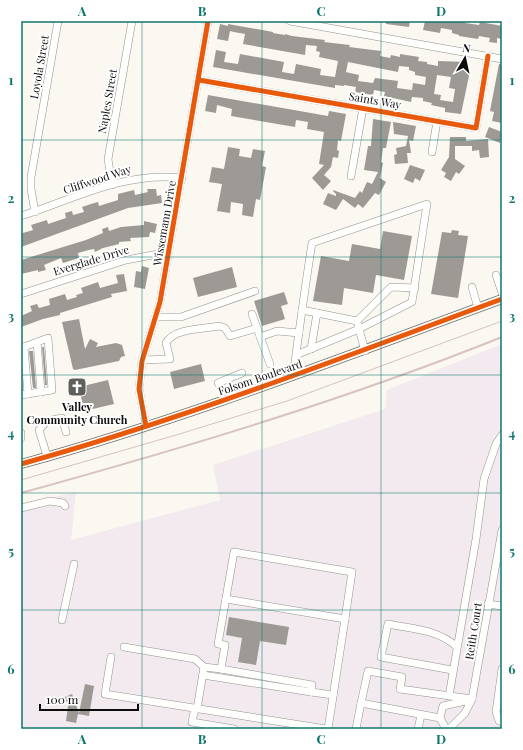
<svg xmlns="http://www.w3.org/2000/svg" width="523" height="750" viewBox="0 0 523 750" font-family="'Playfair Display',serif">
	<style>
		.industrial { fill: #f2eaee }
		.building { fill: #9d9a96; fill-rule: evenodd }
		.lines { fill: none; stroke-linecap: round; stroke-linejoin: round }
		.minor-casing { stroke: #93928f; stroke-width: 8 }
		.major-casing { stroke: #80807c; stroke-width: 10 }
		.minor { stroke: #fefefd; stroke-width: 7 }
		.major { stroke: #ece8d6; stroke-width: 8 }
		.tram { stroke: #d9c2c1; stroke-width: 1 }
		.rail { stroke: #d9c2c1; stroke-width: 2 }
		.cycleway-casing { stroke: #fff; stroke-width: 8 }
		.cycleway { stroke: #e8590c; stroke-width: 5 }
		.grid { fill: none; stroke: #0f766e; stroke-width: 1; stroke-opacity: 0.55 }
		.labels { text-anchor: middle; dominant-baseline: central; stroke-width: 4; stroke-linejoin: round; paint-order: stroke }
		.street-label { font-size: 11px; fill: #0c0c0c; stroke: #fff }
		.poi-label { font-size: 11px; font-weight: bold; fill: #0c0c0c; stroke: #fff }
		.neatline { fill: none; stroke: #0f766e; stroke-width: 1.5 }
		.grid-label { font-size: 13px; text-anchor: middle; font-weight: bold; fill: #0f766e }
	</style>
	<rect width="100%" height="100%" fill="#faf8f0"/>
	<polygon class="industrial" points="502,344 502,729 21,729 21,505 76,492 71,540 220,500 213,465 385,409 387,390"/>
	<g class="building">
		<polygon points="386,21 410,21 409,27 386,24"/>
		<polygon points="425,21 465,21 465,23 479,25 480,22 502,26 502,39 497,38 497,43 489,42 490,38 479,36 478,39 459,36 459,35 452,33 452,30 441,28 440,33 423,30"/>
		<path d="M220,24l8,2v-2l45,8v1l12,2v-1l7,2 33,4 -1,2 26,3 -1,2 32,4 -1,5 10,2 1,-3 9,2v-3l19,3 -1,4 9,1v2l11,2v-5l30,1 1,14 -8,38 -16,-2v-4l-14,-3 1,-2 -9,-2v-3l-11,-1 -1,5 -27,-6 1,-4 -11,-2 -1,5 -18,-3 1,-5 -12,-2v1l-9,-1v3l-122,-21 3,-17 10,2 -2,10 14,2 2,-10 44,8 -2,10 12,2 2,-10 25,5 -1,6 15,2 3,-16 -19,-4 1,-5 -4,-1 1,-5 -11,-1 -1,10 -62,-11 2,-10 -11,-2 -4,-1 -2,10 -11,-2zM348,62l50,10 1,-6 10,1v3l6,2v3l11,2 -1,8 -12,-2 -1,7 -15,-2 1,-7 -23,-3 -2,5 -15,-2 1,-6 -13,-3zM437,75l14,2 -2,11 6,1 -2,13 -13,-2 1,-5 -7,-1z"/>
		<polygon points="499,64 502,64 502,123 492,121 494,112 490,111"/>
		<polygon points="208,95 328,116 329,111 346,114 341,141 338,140 337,150 339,151 338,158 333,157 331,167 324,175 331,181 323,190 312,178 324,165 319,164 324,132 307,129 308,122 296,120 295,127 231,116 232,109 217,105 216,113 205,111"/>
		<polygon points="373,119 391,122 386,148 383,148 381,162 383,163 380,178 386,182 379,195 375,193 363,208 358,204 355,208 343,199 336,210 323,204 328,193 336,196 336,194 333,191 333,190 355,198 360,191 362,193 367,182 372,184 378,172 364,170 368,146 371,146"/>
		<polygon points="393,122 416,126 413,141 409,140 411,153 407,153 408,163 395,164 394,155 397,154 396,148 406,146 408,136 394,134"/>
		<polygon points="489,127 502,132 500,143 485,137"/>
		<polygon points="450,137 466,137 466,141 488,139 489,157 480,158 479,150 472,151 472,146 455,146 455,159 465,166 459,174 456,172 451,181 444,177 446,173 441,170 449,157"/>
		<polygon points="228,147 240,149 239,156 251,158 253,149 265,151 262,166 266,167 260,200 256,199 253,217 242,215 243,204 231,202 230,213 217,211 222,184 209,182 212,167 224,169"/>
		<polygon points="410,165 425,170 420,181 415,178 413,183 404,179"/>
		<polygon points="147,189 156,189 157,196 161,195 162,203 128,208 21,247 21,231 23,233 33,230 31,225 47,220 48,224 66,218 65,213 72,211 73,215 84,212 82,207 91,204 98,202 99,206 118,200 118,194 134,190 135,195 148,192"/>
		<polygon points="144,221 157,224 155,233 150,232 149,237 130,238 131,241 119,242 119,244 103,248 95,252 94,249 89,250 78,253 79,258 63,263 61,258 44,265 46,270 38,272 38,270 21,274 21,260 86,240 103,233 102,229 108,227 109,231 121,227 144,225"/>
		<polygon points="452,230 459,231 458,235 468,236 458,298 431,294 442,232 451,233"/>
		<polygon points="383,231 412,236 404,280 376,275 373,293 344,288 342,305 313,301 321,256 349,261 352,244 380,249"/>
		<polygon points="142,266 149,268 145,289 134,287 136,271 141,272"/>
		<polygon points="232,267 237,287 198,297 193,278"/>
		<polygon points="124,274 127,291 111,294 112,297 60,313 60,315 43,319 21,327 21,316 32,311 30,306 37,304 39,308 50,305 49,299 65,294 67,300 77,297 76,295 83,293 81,288 98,282 100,288 118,283 116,275"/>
		<polygon points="284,292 288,304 281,306 285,319 262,326 254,301"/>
		<polygon points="79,319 85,349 90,339 98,343 96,347 116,343 122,345 125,356 121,357 119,361 75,370 73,369 62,322"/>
		<polygon points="42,347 44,347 47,385 45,385"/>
		<polygon points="29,351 33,351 36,388 33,388"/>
		<polygon points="201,364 205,381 174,389 170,372"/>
		<polygon points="108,380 114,404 84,411 79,387"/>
		<polygon points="229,617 289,627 286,645 260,641 256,665 238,662 242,638 226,635"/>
		<polygon points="85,684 94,686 89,716 78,714 76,723 66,721 68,706 65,697 72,694 79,713"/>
	</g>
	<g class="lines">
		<defs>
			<g id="minor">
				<polyline points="290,21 502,59"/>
				<polyline points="199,80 476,128 488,56"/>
				<polyline points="432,152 437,121"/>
				<polyline points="351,176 363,108"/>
				<polyline points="112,185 108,159 132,21"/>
				<polyline points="35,212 31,189 31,177 58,21"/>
				<path d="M21,216c53,-17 104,-45 161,-38"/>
				<polyline points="496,275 502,293"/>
				<polyline points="472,287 478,308"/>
				<polyline points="21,294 126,260 158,254 168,257"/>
				<polyline points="302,310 357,321 391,287 415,288"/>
				<polyline points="252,314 270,364"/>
				<polyline points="156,317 181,317 255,291"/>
				<polyline points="358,325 365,351"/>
				<polyline points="260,337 277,331 299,333"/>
				<polyline points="37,342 41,392"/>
				<polyline points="24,347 28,394"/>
				<polyline points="21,348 48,338 52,390 21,395"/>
				<polyline points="311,349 317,313"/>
				<path d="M142,360l28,-1 -4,-16c8,-15 38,-14 53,-17l6,2 5,8 27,-8"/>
				<path d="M293,376c6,-44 12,-89 19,-133l115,-39 -15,98 -53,27 -63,26"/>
				<polyline points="218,383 242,373"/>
				<polyline points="146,426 139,389 142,361 160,302 208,21"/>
				<polyline points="21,433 21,438"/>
				<polyline points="47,456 39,430 47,421 62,418 66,432"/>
				<polyline points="21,508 50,501 63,503 65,506"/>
				<polyline points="226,599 345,619 328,729"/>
				<polyline points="488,604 502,606"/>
				<polyline points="62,620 74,564"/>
				<polyline points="124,647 195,659 204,667"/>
				<polyline points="111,657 105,694 326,729"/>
				<polyline points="221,669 312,685 311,692 333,695"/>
				<polyline points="502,669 496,712 499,721 502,722"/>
				<path d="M452,670l-71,-13 7,-33c25,5 48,5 68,22"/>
				<polyline points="203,675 311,692"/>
				<polyline points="449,696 476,539 484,479 496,444 502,435"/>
				<polyline points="361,703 368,671 402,677 400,689 472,699"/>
				<polyline points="195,708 192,722 234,729"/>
				<polyline points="197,709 204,667 221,669 225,645 218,644 234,552 352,572 345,619"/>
				<polyline points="356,729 361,703 440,718"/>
				<polyline points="418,729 421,715"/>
				<polyline points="446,729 440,718 443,706 470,700"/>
				<polyline points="449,729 465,713 472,699 502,530"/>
			</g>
			<path id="major" d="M21,464c164,-45 322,-107 481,-165"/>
		</defs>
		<use href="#minor" class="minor-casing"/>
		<use href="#major" class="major-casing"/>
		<use href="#minor" class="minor"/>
		<use href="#major" class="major"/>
		<polyline class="tram" points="21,480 176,435 287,401 502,321"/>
		<path class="rail" d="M21,493c163,-45 324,-93 481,-156"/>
		<defs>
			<g id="cycleway">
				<polyline points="199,80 476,128 488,56"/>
				<polyline points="146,426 139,389 142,361 160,302 208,21"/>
				<path d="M21,464c164,-45 322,-107 481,-165"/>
			</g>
		</defs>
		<use href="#cycleway" class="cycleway-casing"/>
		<use href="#cycleway" class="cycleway"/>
	</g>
	<path class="grid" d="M142,21v708M262,21v708M381,21v708M21,140h481M21,257h481M21,375h481M21,493h481M21,610h481"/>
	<defs>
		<symbol id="church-square" viewBox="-11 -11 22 22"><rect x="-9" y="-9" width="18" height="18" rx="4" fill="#5f5f5c" stroke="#fff"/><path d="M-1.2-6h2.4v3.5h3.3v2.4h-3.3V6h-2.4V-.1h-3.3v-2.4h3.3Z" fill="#fff"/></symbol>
	</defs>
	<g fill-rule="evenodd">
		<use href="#church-square" x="66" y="376" width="22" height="22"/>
	</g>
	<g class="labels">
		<g class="street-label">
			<text transform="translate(39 67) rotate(-80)">Loyola Street</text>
			<text transform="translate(375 100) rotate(10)">Saints Way</text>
			<text transform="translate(107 101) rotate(-80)">Naples Street</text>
			<text transform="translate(97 179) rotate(-18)">Cliffwood Way</text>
			<text transform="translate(164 223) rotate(-80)">Wissemann Drive</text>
			<text transform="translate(91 260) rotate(-17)">Everglade Drive</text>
			<text transform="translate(260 377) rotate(-19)">Folsom Boulevard</text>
			<text transform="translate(473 631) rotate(-81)">Reith Court</text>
		</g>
		<g class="poi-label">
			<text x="77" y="406">Valley<tspan x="77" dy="13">Community Church</tspan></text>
		</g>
	</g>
	<rect width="523" height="750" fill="none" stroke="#ffffff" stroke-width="44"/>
	<g transform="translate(465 58) rotate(9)" stroke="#ffffff" stroke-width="3" paint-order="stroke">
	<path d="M0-3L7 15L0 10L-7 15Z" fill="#0c0c0c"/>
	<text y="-6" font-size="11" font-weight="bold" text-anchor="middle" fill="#0c0c0c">N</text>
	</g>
	<path d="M40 704v6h98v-6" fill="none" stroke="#0c0c0c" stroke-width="2"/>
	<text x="46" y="704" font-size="12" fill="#0c0c0c" stroke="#ffffff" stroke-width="3" paint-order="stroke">100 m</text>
	<rect x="22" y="22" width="479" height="706" class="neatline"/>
	<g class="grid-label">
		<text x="82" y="16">A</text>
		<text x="202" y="16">B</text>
		<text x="321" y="16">C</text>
		<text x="441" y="16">D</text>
		<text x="11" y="85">1</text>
		<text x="512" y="85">1</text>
		<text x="11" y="203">2</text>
		<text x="512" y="203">2</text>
		<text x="11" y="321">3</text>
		<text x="512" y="321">3</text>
		<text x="11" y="438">4</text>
		<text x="512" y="438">4</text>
		<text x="11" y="556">5</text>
		<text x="512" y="556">5</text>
		<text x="11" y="674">6</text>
		<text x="512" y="674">6</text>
		<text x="82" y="744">A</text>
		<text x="202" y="744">B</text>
		<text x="321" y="744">C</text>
		<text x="441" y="744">D</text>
	</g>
</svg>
